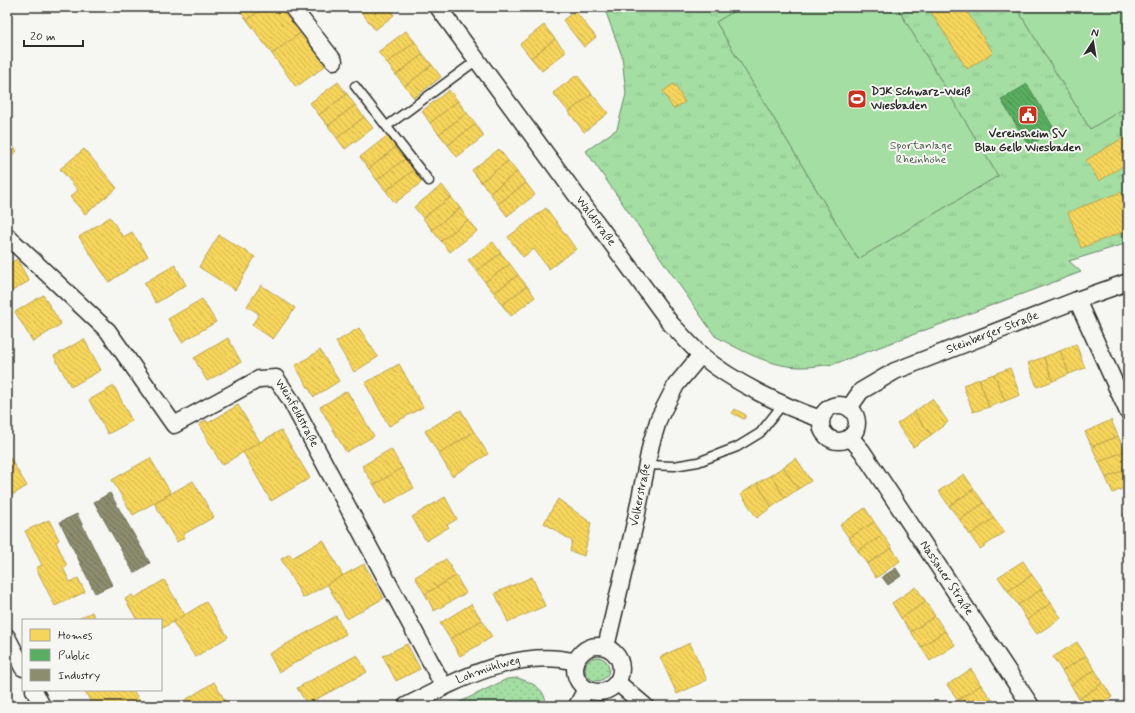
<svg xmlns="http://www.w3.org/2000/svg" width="1135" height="713" viewBox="0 0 1135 713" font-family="Mynerve,sans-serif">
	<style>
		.grass { fill: url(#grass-dots); stroke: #688467 }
		.park { fill: url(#park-tufts); stroke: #688467 }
		.pitch { fill: #a4dea3; stroke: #688467 }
		.homes { fill: url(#homes-back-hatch); stroke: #b9a24d }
		.public { fill: url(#public-back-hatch); stroke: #4c8751 }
		.industry { fill: url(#industry-back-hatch); stroke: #6f6f5a }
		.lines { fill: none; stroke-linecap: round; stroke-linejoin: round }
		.service-casing { stroke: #2b2b2b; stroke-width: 11 }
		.minor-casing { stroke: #2b2b2b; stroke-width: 19 }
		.service { stroke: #f6f6f2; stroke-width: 8 }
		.minor { stroke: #f6f6f2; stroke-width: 16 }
		.labels { text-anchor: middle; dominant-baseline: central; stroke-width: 4; stroke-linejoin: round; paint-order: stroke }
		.poi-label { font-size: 12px; font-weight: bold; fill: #2b2b2b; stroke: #f6f6f2; text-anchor: start }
		.park-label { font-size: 12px; fill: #495849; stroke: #f6f6f2 }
		.street-label { font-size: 12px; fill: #2b2b2b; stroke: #f6f6f2 }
	</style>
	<defs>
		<pattern id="grass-dots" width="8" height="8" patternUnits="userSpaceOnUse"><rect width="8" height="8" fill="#a4dea3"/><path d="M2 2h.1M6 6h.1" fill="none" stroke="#8dbf8c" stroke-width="1.8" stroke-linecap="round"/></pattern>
		<pattern id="park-tufts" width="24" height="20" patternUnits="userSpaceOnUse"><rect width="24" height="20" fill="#a4dea3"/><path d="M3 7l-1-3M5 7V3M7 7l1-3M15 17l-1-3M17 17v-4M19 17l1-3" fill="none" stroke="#8dbf8c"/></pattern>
		<pattern id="homes-back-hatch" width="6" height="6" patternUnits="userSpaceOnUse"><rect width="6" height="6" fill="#f6d55c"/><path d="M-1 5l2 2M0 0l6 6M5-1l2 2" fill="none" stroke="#d3b750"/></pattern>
		<pattern id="public-back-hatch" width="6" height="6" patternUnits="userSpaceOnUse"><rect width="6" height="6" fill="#5aae61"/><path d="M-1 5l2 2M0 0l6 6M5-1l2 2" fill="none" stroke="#4b8e50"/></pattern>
		<pattern id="industry-back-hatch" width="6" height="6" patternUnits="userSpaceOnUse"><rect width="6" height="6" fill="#8c8c6e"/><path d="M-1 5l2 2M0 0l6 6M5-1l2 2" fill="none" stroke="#73735b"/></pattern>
	</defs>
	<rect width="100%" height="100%" fill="#f6f6f2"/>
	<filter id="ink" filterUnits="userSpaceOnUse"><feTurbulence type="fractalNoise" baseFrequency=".025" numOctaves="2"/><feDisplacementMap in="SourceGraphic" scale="8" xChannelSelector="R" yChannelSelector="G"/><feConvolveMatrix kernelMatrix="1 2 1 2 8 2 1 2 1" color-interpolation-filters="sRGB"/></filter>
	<g filter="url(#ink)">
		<g class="grass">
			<circle cx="597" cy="669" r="12"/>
			<path d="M518,678c16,6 26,9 29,28h-95l55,-27z"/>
		</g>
		<path class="park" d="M604,7h524v236l-59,18 12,11 -247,92c-10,1 -20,3 -30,3 -32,1 -62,-16 -89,-31l-129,-185 31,-22 9,-35 -4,-38z"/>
		<g class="pitch">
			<polygon points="741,7 897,7 998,176 858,259 716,22"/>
			<polygon points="1016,7 1128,7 1128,106 1090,129"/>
		</g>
		<g class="homes">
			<polygon points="237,7 265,7 247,20"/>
			<polygon points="265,7 285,7 303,31 272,54 247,20"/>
			<polygon points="363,7 389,7 394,15 375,30 360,10"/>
			<polygon points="928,7 964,7 993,53 967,69"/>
			<polygon points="575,11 596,37 584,47 563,20"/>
			<polygon points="544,25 555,39 531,58 520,44"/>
			<polygon points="303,31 328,64 296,87 272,54"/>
			<polygon points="406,31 415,42 387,63 378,52"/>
			<polygon points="555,39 566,52 542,71 531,58"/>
			<polygon points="415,42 423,54 396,75 387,63"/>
			<polygon points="423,54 432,65 405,86 396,75"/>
			<polygon points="432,65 441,77 414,98 405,86"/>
			<polygon points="577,75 592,94 569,112 553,93"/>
			<polygon points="338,82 347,94 319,115 310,103"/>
			<polygon points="674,84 685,102 673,109 663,91"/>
			<polygon points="449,90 458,101 430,123 422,111"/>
			<polygon points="347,94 355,105 328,126 319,115"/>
			<polygon points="592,94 608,113 584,132 569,112"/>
			<polygon points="458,101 467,113 439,134 430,123"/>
			<polygon points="355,105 364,117 337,138 328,126"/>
			<polygon points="467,113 476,124 448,145 439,134"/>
			<polygon points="364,117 373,128 345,149 337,138"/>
			<polygon points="476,124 484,136 457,157 448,145"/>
			<polygon points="1128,135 1128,163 1099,181 1086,160"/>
			<polygon points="387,136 396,147 369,169 360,157"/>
			<polygon points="7,141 17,151 7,160"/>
			<polygon points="396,147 405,159 377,180 369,169"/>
			<polygon points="84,149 117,188 85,214 70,197 78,190 60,169"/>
			<polygon points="499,149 508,161 481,182 472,170"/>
			<polygon points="405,159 414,170 386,191 377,180"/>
			<polygon points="508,161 517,172 490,193 481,182"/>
			<polygon points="414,170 422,182 395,203 386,191"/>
			<polygon points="517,172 526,183 498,204 490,193"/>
			<polygon points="526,183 535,195 507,216 498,204"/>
			<polygon points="442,185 451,197 423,218 414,207"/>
			<polygon points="1121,192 1128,211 1128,230 1081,248 1068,212"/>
			<polygon points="451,197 460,208 432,230 423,218"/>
			<polygon points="460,208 468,220 441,241 432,230"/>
			<polygon points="546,208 576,249 549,269 534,249 523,257 508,237"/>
			<polygon points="110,217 123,237 132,232 148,256 109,282 79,237"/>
			<polygon points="468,220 477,231 450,252 441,241"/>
			<polygon points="219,235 255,257 235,290 199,267"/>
			<polygon points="493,242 501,253 477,271 468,260"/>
			<polygon points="501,253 510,264 485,282 477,271"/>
			<polygon points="17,259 29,281 7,294 7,265"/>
			<polygon points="510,264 518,275 494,293 485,282"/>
			<polygon points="175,265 186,285 156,303 144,283"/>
			<polygon points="518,275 527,286 502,305 494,293"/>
			<polygon points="261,285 295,308 273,339 252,325 259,314 247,306"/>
			<polygon points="527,286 535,297 511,316 502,305"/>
			<polygon points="43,295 61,324 33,342 15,312"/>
			<polygon points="202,299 216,322 182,342 168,319"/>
			<polygon points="359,328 378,357 354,372 336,342"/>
			<polygon points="228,338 241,362 207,381 194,358"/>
			<polygon points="84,339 101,370 71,387 54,356"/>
			<polygon points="1076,344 1085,368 1069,374 1060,351"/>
			<polygon points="320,350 339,381 314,397 295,366"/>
			<polygon points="1060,351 1069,374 1053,381 1044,357"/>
			<polygon points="1044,357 1053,381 1037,387 1028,363"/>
			<polygon points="399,364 423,407 389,426 365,383"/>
			<polygon points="1010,368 1020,395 1005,401 994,374"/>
			<polygon points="994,374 1005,401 989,407 979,379"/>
			<polygon points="979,379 989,407 973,412 963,385"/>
			<polygon points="114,386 132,421 108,434 89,400"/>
			<polygon points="347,391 374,436 346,452 320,407"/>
			<polygon points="932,399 948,422 931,435 914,412"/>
			<polygon points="238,405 260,442 222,465 199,425 206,420 208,423"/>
			<polygon points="735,409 746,415 744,419 732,413"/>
			<polygon points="461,410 474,432 439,454 425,431"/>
			<polygon points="914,412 931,435 913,447 897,424"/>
			<polygon points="1111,420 1118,436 1092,447 1085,432"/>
			<polygon points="281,430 310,478 271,501 243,452"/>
			<polygon points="474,432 488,454 452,476 439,454"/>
			<polygon points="1118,436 1125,451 1099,462 1092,447"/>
			<polygon points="391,449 402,468 374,485 362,466"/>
			<polygon points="1125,451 1128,458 1128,468 1106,478 1099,462"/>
			<polygon points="7,453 27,486 7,498"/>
			<polygon points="150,458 171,493 133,515 112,480"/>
			<polygon points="796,458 811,481 798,489 783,467"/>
			<polygon points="783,467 798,489 785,498 771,475"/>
			<polygon points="402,468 414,488 385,504 374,485"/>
			<polygon points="1128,468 1128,486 1113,493 1106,478"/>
			<polygon points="964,474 974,489 949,506 939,491"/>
			<polygon points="771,475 785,498 772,507 757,483"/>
			<polygon points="193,481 214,517 184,534 185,537 177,542 154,503"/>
			<polygon points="757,483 772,507 757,518 741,494"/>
			<polygon points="974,489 984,503 960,520 949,506"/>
			<polygon points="445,497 457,519 447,525 449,527 426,541 412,517"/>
			<polygon points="558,499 591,523 584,556 570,551 572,541 544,523"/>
			<polygon points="984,503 994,518 970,535 960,520"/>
			<polygon points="865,508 874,522 849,538 840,525"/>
			<polygon points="1128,512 1128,524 1123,514"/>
			<polygon points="994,518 1005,532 980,549 970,535"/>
			<polygon points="49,520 59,540 56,542 67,566 63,568 70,582 78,578 85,592 55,606 36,568 42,565 25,531"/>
			<polygon points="874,522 883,535 858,551 849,538"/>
			<polygon points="883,535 892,548 867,564 858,551"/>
			<polygon points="323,540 343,576 303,598 281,559 290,554 292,558"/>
			<polygon points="892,548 900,561 876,578 867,564"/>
			<polygon points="446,559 456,576 425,594 415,577"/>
			<polygon points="1023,561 1032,575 1008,591 998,577"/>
			<polygon points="364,564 384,598 347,619 327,584"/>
			<polygon points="1032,575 1042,589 1018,605 1008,591"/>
			<polygon points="456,576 466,593 434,611 425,594"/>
			<polygon points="532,577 545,606 508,622 495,593"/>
			<polygon points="164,580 185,615 161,629 161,620 137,620 125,599 132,595 134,598"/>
			<polygon points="916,587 926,602 901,618 892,603"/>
			<polygon points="1042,589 1051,603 1027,620 1018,605"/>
			<polygon points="206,602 228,637 195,657 173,622"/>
			<polygon points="926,602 935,616 911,632 901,618"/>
			<polygon points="1051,603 1061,618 1037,634 1027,620"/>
			<polygon points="471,604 482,620 450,639 440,623"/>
			<polygon points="92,612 96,620 76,620"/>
			<polygon points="336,616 346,634 279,672 269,654"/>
			<polygon points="935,616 945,631 921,647 911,632"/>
			<polygon points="482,620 492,637 460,656 450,639"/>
			<polygon points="945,631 955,645 930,661 921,647"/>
			<polygon points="1077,642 1086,656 1062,671 1053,657"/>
			<polygon points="690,643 707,680 677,694 660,657"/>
			<polygon points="407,644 420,669 396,681 383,656"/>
			<polygon points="357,655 367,672 307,704 297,688"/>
			<polygon points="1086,656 1095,670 1071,685 1062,671"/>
			<polygon points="971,669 981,685 958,700 947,685"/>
			<polygon points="1095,670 1103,683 1079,699 1071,685"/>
			<polygon points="214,682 228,706 181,706 179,704"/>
			<polygon points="1103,683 1112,697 1099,706 1084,706 1079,699"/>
			<polygon points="981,685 992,700 982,706 961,706 958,700"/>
			<polygon points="84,690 133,690 140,702 133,706 93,706"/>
			<polygon points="992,700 996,706 982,706"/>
		</g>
		<polygon class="public" points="1027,84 1055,130 1029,146 1001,100"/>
		<g class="industry">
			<polygon points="110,493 150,563 134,573 94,502"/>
			<polygon points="77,514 112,585 95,593 60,522"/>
			<polygon points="896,568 901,576 888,585 882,577"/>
		</g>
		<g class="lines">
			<defs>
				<g id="service">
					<polyline points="355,86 429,181"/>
					<polyline points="387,126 477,60"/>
					<polyline points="647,465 674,466 698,462 737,447 760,433 783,404"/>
				</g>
				<g id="minor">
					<polyline points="292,7 334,61"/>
					<path id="s1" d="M438,7l233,317c10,10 20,22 30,31 30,26 83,52 120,64"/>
					<path id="s2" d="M7,236l101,95 66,94 85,-46 17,-1 14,21 154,288"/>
					<polyline points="1077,300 1128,412"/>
					<circle cx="839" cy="423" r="18"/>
					<path id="s3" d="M849,408l12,-17 34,-20 182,-71 51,-18"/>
					<path id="s4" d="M850,437l12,14 169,255"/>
					<polyline points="7,637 23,668"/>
					<circle cx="598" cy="669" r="23"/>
					<path id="s5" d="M606,647l29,-124 16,-79 8,-26 17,-33 25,-30"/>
					<polyline points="618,683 645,706"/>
					<polyline points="34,690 42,706"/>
					<path id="s6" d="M406,706c51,-26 112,-59 170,-44"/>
					<polyline points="577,706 586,689"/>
				</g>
			</defs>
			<use href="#service" class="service-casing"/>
			<use href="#minor" class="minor-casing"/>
			<use href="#service" class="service"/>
			<use href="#minor" class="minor"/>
		</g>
	</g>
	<defs>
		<symbol id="stadium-square" viewBox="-11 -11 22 22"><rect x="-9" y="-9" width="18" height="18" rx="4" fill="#c8321e" stroke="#f6f6f2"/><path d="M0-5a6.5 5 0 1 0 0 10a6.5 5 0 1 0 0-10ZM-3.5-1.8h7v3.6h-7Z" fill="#fff"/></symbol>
		<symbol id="civic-square" viewBox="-11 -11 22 22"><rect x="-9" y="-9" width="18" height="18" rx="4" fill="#c8321e" stroke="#f6f6f2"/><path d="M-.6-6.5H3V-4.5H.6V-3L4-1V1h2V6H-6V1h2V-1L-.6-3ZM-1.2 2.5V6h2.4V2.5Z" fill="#fff"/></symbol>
	</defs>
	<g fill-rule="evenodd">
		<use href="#stadium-square" x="846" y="88" width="22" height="22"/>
		<use href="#civic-square" x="1017" y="104" width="22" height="22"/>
	</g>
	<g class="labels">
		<g class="poi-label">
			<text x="871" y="92">DJK Schwarz-Weiß<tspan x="871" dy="14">Wiesbaden</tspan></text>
			<text x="1028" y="134" text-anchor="middle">Vereinsheim SV<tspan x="1028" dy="14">Blau Gelb Wiesbaden</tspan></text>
		</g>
		<g class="park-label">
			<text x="921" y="146">Sportanlage<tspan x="921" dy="14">Rheinhöhe</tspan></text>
		</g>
		<g class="street-label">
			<text stroke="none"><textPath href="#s1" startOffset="266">Waldstraße</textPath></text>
			<text stroke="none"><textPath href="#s3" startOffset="165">Steinberger Straße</textPath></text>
			<text stroke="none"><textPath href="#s2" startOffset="408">Weinfeldstraße</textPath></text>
			<text stroke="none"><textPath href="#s5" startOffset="156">Volkerstraße</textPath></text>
			<text stroke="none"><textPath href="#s4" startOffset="171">Nassauer Straße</textPath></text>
			<text stroke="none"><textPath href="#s6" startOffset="90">Lohmühlweg</textPath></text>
		</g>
	</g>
	<rect width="1135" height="713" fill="none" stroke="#f6f6f2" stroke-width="24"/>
	<rect x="12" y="12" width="1111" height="689" fill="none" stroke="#2b2b2b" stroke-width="1.5" filter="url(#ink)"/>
	<rect x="22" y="619" width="140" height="72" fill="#f6f6f2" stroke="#a5a5a2"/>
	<rect x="30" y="629" width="20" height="12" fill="#f6d55c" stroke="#a5a5a2"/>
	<text x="58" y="639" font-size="12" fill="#2b2b2b">Homes</text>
	<rect x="30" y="649" width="20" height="12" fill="#5aae61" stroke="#a5a5a2"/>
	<text x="58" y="659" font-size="12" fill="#2b2b2b">Public</text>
	<rect x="30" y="669" width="20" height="12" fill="#8c8c6e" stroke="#a5a5a2"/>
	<text x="58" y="679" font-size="12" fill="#2b2b2b">Industry</text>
	<g transform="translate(1093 42) rotate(12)" stroke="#f6f6f2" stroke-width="3" paint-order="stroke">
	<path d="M0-3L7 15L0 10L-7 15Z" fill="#2b2b2b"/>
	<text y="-6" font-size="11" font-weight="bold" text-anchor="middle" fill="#2b2b2b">N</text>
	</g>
	<path d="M24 40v6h59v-6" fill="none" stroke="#2b2b2b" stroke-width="2"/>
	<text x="30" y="40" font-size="12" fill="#2b2b2b" stroke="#f6f6f2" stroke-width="3" paint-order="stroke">20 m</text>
</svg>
